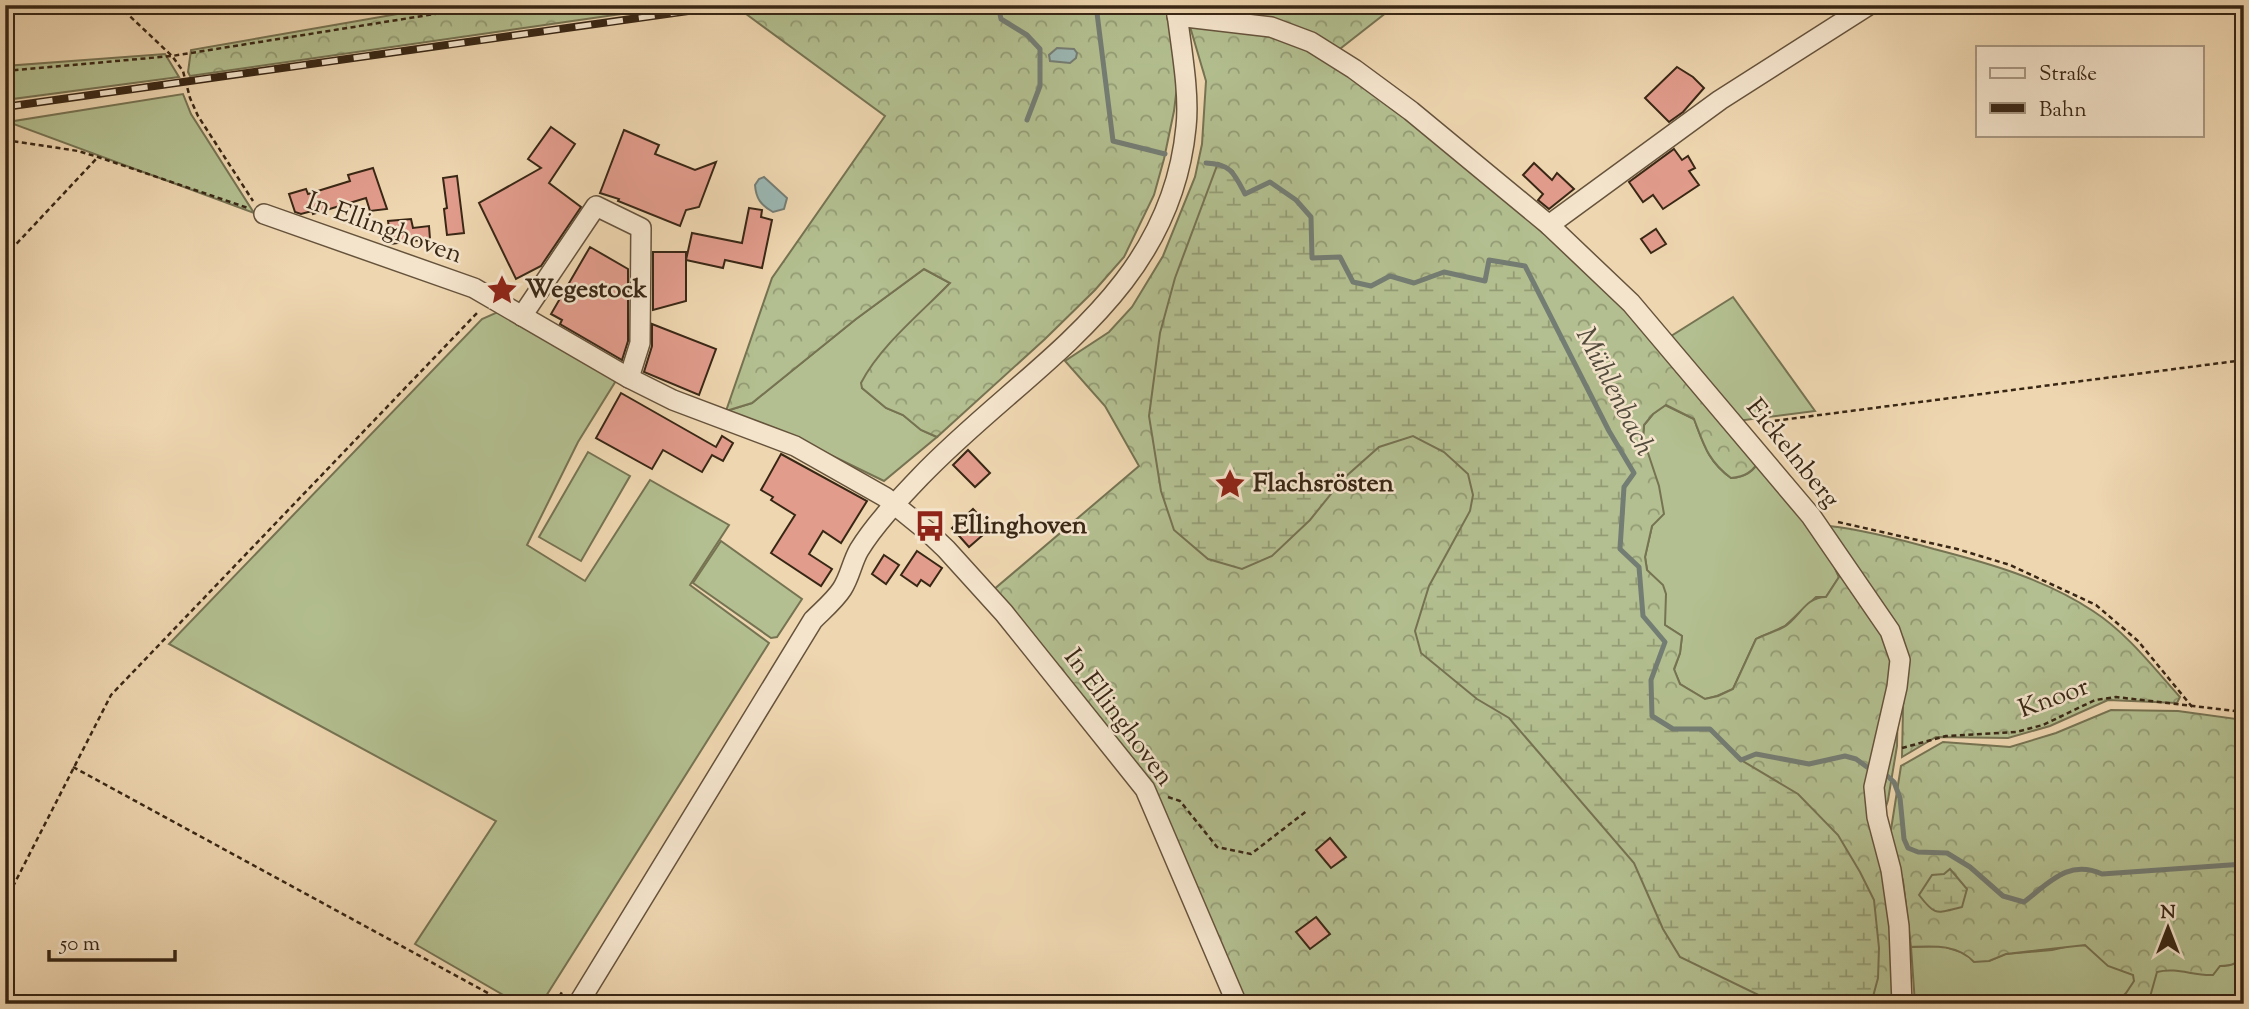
<svg xmlns="http://www.w3.org/2000/svg" width="2249" height="1009" viewBox="0 0 2249 1009" font-family="'Sorts Mill Goudy',serif">
	<style>
		.grass { fill: #b3bf90; stroke: #767352; stroke-width: 2 }
		.forest { fill: url(#forest-crowns); stroke: #767352; stroke-width: 2 }
		.wetland { fill: url(#wetland-marsh); stroke: #767352; stroke-width: 2 }
		.water { fill: #9bb7b3; stroke: #747d74; stroke-width: 2 }
		.lines { fill: none; stroke-linecap: round; stroke-linejoin: round }
		.stream { stroke: #747d74; stroke-width: 5 }
		.building { fill: #e29c8c; stroke: #392715; stroke-width: 2 }
		.minor-casing { stroke: #66533c; stroke-width: 22 }
		.path { stroke: #392715; stroke-width: 2.5; stroke-dasharray: 5 3.5; stroke-linecap: butt }
		.minor { stroke: #f4e4cc; stroke-width: 19 }
		.rail-casing { stroke: #392715; stroke-width: 8 }
		.rail { stroke: #f4e4cc; stroke-width: 5; stroke-dasharray: 16; stroke-linecap: butt }
		.labels { text-anchor: middle; dominant-baseline: central; stroke-width: 5; stroke-linejoin: round; paint-order: stroke }
		.street-label { font-size: 26px; fill: #392715; stroke: #f4e4cc }
		.poi-label { font-size: 26px; font-weight: bold; fill: #392715; stroke: #f4e4cc; text-anchor: start }
		.water-label { font-size: 28px; font-style: italic; fill: #524b3c; stroke: #f4e4cc }
	</style>
	<defs>
		<pattern id="forest-crowns" width="20" height="18" patternUnits="userSpaceOnUse" patternTransform="scale(1.75)"><rect width="20" height="18" fill="#b3bf90"/><path d="M2 6a3 3 0 1 1 6 0M12 15a3 3 0 1 1 6 0" fill="none" stroke="#939b74"/></pattern>
		<pattern id="wetland-marsh" width="20" height="14" patternUnits="userSpaceOnUse" patternTransform="scale(1.75)"><rect width="20" height="14" fill="#b3bf90"/><path d="M1 5h8M5 5V1M11 12h8M15 12V8" fill="none" stroke="#939b74"/></pattern>
	</defs>
	<rect width="100%" height="100%" fill="#eed6b0"/>
	<filter id="stains"><feTurbulence type="fractalNoise" baseFrequency=".00286" numOctaves="4"/><feColorMatrix values="0 0 0 0 .2 0 0 0 0 .09 0 0 0 0 .02 0 0 0 .5 -.17"/></filter>
	<radialGradient id="worn" r=".72"><stop offset=".6" stop-color="#630" stop-opacity="0"/><stop offset="1" stop-color="#630" stop-opacity=".3"/></radialGradient>
	<g class="grass">
		<polygon points="165,54 179,77 5,100 5,66"/>
		<polygon points="183,94 191,114 254,213 8,122"/>
		<polygon points="924,269 950,283 881,354 862,388 886,408 903,415 921,430 937,437 884,481 777,429 726,411 752,403 856,319"/>
		<polygon points="1733,297 1815,411 1737,421 1668,338"/>
		<polygon points="500,311 617,379 578,442 527,545 585,581 650,480 729,525 690,585 769,643 541,1004 519,1004 415,944 496,821 169,644 482,319"/>
		<path d="M1665,405l29,14c10,26 14,42 37,59 12,-1 23,-6 28,-18l71,97 9,20 -13,20h-10l-31,29 -29,13 -23,50 -16,7 -12,3 -25,-15 -6,-14 6,-17 2,-17 -17,-11v-14l-18,-41 -2,-13 7,-31 -5,-71 -4,-17 1,-13 9,-11z"/>
		<polygon points="588,452 630,476 581,561 539,537"/>
		<polygon points="721,541 802,599 777,637 771,638 693,583"/>
		<polygon points="2074,945 2244,952 2244,1004 1915,1004 1911,947 1942,946 1989,961 2005,954 2052,950"/>
	</g>
	<g class="forest">
		<polygon points="449,5 684,5 190,76 188,72 191,50"/>
		<path d="M787,5h609l-60,47 184,152 100,99 139,157c-5,12 -16,17 -28,18 -23,-17 -27,-33 -37,-59l-28,-14 -13,9 -9,11 -1,13 16,48 5,28 -12,12 -7,31 2,13 16,15 3,9 -1,31 17,11 -2,17 -6,16 6,15 25,15 13,-3 15,-7 23,-50c9,-5 19,-7 28,-12 16,-10 21,-30 42,-30l13,-20 -9,-20 55,62 13,76 -1,51 -9,54 -8,26 27,178h-661l-83,-195 -171,-218 147,-125 -34,-60 -40,-45 44,-29 23,-25 31,-51 32,-79 7,-33 4,-63 -20,-68 -12,98 -10,48 -10,36 -30,62 -29,33 -50,49 -108,98 -16,-7 -18,-15 -17,-7 -24,-20 -1,-5c19,-37 60,-70 89,-100l-26,-14 -68,50 -104,84 -26,8 46,-133 113,-162 -143,-105z"/>
		<path d="M1829,526c36,4 70,13 105,23 54,14 111,30 159,62 34,22 60,56 87,86l-3,6 -69,-3 -58,26 -42,12 -72,-1 -34,20 2,-96 -12,-44 -33,-42z"/>
		<path d="M2111,710l67,1 66,9v234c-7,10 -12,12 -24,12l-7,9c-20,1 -36,-8 -56,-3l-9,32h-33l11,-11 8,-12 -1,-6 -25,-9 -23,-21 -79,9 -17,7 -15,1c-17,-18 -40,-16 -63,-15l-8,-66 -13,-45 11,-70 42,-24 67,5 46,-14z"/>
	</g>
	<g class="wetland">
		<polygon points="1218,163 1233,171 1245,194 1270,182 1296,200 1311,217 1312,257 1340,257 1354,282 1371,286 1390,276 1414,283 1444,272 1485,281 1489,260 1525,266 1609,431 1634,473 1624,487 1620,548 1639,567 1643,616 1665,642 1651,680 1652,716 1673,729 1710,729 1741,760 1798,794 1838,835 1860,872 1874,900 1879,948 1878,978 1871,1004 1777,1004 1680,957 1663,929 1634,863 1509,718 1477,699 1421,653 1415,631 1429,586 1470,511 1473,495 1468,474 1444,452 1413,436 1379,447 1343,479 1310,520 1272,556 1242,569 1208,559 1174,530 1161,491 1149,416 1160,333 1175,278"/>
		<path d="M1950,869l17,20 -5,18c-26,6 -26,10 -43,-12l13,-20 12,-1z"/>
	</g>
	<g class="water">
		<polygon points="1057,48 1074,49 1077,53 1076,58 1070,63 1050,61 1049,55"/>
		<path d="M764,177l23,21 -3,11 -11,3c-12,-7 -17,-13 -18,-27l4,-6z"/>
	</g>
	<g class="lines">
		<g class="stream">
			<polyline points="998,5 1001,19 1027,35 1040,49 1040,86 1027,120"/>
			<polyline points="1096,5 1113,141 1165,154"/>
			<path d="M1206,163c25,1 28,10 39,31l25,-12 26,18 15,17 1,41 28,-1 13,25 18,4 19,-10 24,7 30,-11 41,9 4,-21 36,6 84,165 25,42 -10,14 -4,62 19,18 4,49 22,26 -14,38 1,36 21,13h37l31,31 15,-6 53,10 36,-8 11,3 11,8"/>
			<path d="M1885,774l9,8 6,16 4,41 4,9 10,4 29,1 23,14 33,29 21,6c25,-19 44,-43 78,-28l142,-10"/>
		</g>
	</g>
	<g class="building">
		<polygon points="1677,67 1693,77 1704,88 1683,112 1669,122 1645,98"/>
		<polygon points="551,127 575,144 549,183 581,207 541,266 516,279 479,203 541,168 528,159"/>
		<polygon points="624,130 659,145 655,154 695,170 716,162 699,207 686,210 680,226 618,201 619,199 600,193"/>
		<polygon points="1674,149 1682,160 1688,156 1695,168 1689,171 1699,185 1663,209 1653,195 1643,202 1629,182"/>
		<polygon points="1534,163 1552,180 1557,173 1574,189 1549,209 1538,200 1543,194 1523,175"/>
		<polygon points="373,168 387,209 370,211 366,198 313,214 312,211 301,214 295,212 289,194 306,189 308,194 350,181 348,175"/>
		<polygon points="457,176 464,233 447,235 444,209 447,208 443,178"/>
		<polygon points="749,208 762,210 761,217 772,220 762,268 725,260 723,268 686,260 692,233 742,243"/>
		<polygon points="411,219 413,228 429,226 430,239 391,244 388,221"/>
		<polygon points="1656,229 1666,244 1651,253 1641,239"/>
		<polygon points="590,247 628,269 628,341 622,360 560,324 562,320 551,314"/>
		<polygon points="653,252 686,252 686,301 653,310"/>
		<polygon points="652,324 716,349 699,395 644,372 652,346"/>
		<polygon points="621,393 716,447 722,436 733,443 723,461 712,455 702,472 663,450 652,469 596,438"/>
		<polygon points="968,450 990,473 975,487 953,465"/>
		<polygon points="781,454 867,501 841,543 823,531 809,554 832,569 821,586 771,553 795,515 771,500 773,497 761,490"/>
		<polygon points="973,509 991,528 969,547 952,528"/>
		<polygon points="917,551 942,568 930,586 921,580 917,586 901,575"/>
		<polygon points="884,555 899,565 886,584 872,574"/>
		<polygon points="1330,838 1346,857 1331,868 1316,850"/>
		<polygon points="1316,917 1330,934 1310,949 1296,932"/>
	</g>
	<g class="lines">
		<defs>
			<g id="minor">
				<polyline points="1177,16 1271,27 1311,42 1354,69 1411,111 1549,225 1631,303 1811,516 1890,631 1900,660 1897,687 1874,787 1877,817 1891,870 1899,926 1902,1004"/>
				<polyline points="264,214 474,288 629,378 673,400 795,446 885,497 927,531 946,549 1004,613 1145,789 1237,1004"/>
				<polyline points="1549,225 1720,100 1869,5"/>
				<polyline points="522,316 596,206 641,228 640,343 629,378"/>
				<path d="M578,1004l235,-384c10,-10 22,-20 29,-31 8,-12 10,-27 17,-39 16,-26 40,-51 61,-73 105,-110 250,-181 266,-350 4,-36 -6,-85 -10,-122"/>
			</g>
		</defs>
		<use href="#minor" class="minor-casing"/>
		<g class="path">
			<polyline points="118,5 172,56 183,71 190,98 198,116 253,201"/>
			<polyline points="5,71 172,56 491,5"/>
			<polyline points="5,140 78,151 98,157 248,208"/>
			<polyline points="5,256 98,157"/>
			<polyline points="1758,423 2244,360"/>
			<polyline points="1838,522 1957,549 2010,565 2096,605 2138,641 2193,708"/>
			<polyline points="1902,748 1946,736 2016,732 2043,725 2095,700 2116,697 2244,712"/>
			<polyline points="73,767 508,1004"/>
			<polyline points="1168,797 1180,801 1217,847 1251,854 1308,810"/>
			<polyline points="5,902 111,695 478,312"/>
			<polyline points="555,1004 562,992"/>
		</g>
		<use href="#minor" class="minor"/>
		<defs>
			<polyline id="rail" points="5,107 731,5"/>
		</defs>
		<use href="#rail" class="rail-casing"/>
		<use href="#rail" class="rail"/>
	</g>
	<defs>
		<symbol id="sight-bare" viewBox="-9 -9 18 18"><path d="M0-6L1.8-2.2L6-1.7L2.9 1.2L3.7 5.4L0 3.3L-3.7 5.4L-2.9 1.2L-6-1.7L-1.8-2.2Z" fill="#8f2418" stroke="#f4e4cc" stroke-width="2.5" paint-order="stroke"/></symbol>
		<symbol id="bus-bare" viewBox="-9 -9 18 18"><path d="M-5-6H5V4H4V6H2V4H-2V6H-4V4H-5ZM-3.5-4V0h7V-4ZM-3.5 1.2v1.5H-2V1.2ZM2 1.2v1.5H3.5V1.2Z" fill="#8f2418" stroke="#f4e4cc" stroke-width="2.5" paint-order="stroke"/></symbol>
	</defs>
	<g fill-rule="evenodd">
		<use href="#sight-bare" x="480" y="268" width="44" height="44"/>
		<use href="#sight-bare" x="1208" y="462" width="44" height="44"/>
		<use href="#bus-bare" x="908" y="504" width="44" height="44"/>
	</g>
	<g class="labels">
		<g class="street-label">
			<text transform="translate(384 229) rotate(20)">In Ellinghoven</text>
			<text transform="translate(1792 454) rotate(51)">Eickelnberg</text>
			<text transform="translate(2054 699) rotate(-20)">Knoor</text>
			<text transform="translate(1118 718) rotate(53)">In Ellinghoven</text>
		</g>
		<g class="poi-label">
			<text x="525" y="290">Wegestock</text>
			<text x="1253" y="484">Flachsrösten</text>
			<text x="953" y="526">Ellinghoven</text>
		</g>
		<g class="water-label">
			<text transform="translate(1614 392) rotate(63)">Mühlenbach</text>
		</g>
	</g>
	<rect width="2249" height="1009" fill="none" stroke="#eed6b0" stroke-width="28"/>
	<rect x="7" y="7" width="2235" height="995" fill="none" stroke="#392715" stroke-width="3.5"/>
	<rect x="14" y="14" width="2221" height="981" fill="none" stroke="#392715" stroke-width="2"/>
	<rect x="1976" y="46" width="228" height="91" fill="#f4e4cc" stroke="#a99883" stroke-width="2"/>
	<rect x="1990" y="68" width="35" height="10" fill="#f4e4cc" stroke="#a99883" stroke-width="2"/>
	<text x="2039" y="80" font-size="21" fill="#392715">Straße</text>
	<rect x="1990" y="103" width="35" height="10" fill="#392715" stroke="#a99883" stroke-width="2"/>
	<text x="2039" y="116" font-size="21" fill="#392715">Bahn</text>
	<g transform="translate(2168 928)" stroke="#f4e4cc" stroke-width="5" paint-order="stroke">
	<path d="M0-5L12 26L0 18L-12 26Z" fill="#392715"/>
	<text y="-10" font-size="19" font-weight="bold" text-anchor="middle" fill="#392715">N</text>
	</g>
	<path d="M49 950v10h126v-10" fill="none" stroke="#392715" stroke-width="3.5"/>
	<text x="60" y="950" font-size="21" fill="#392715" stroke="#f4e4cc" stroke-width="5" paint-order="stroke">50 m</text>
	<rect width="100%" height="100%" filter="url(#stains)"/>
	<rect width="100%" height="100%" fill="url(#worn)"/>
</svg>
